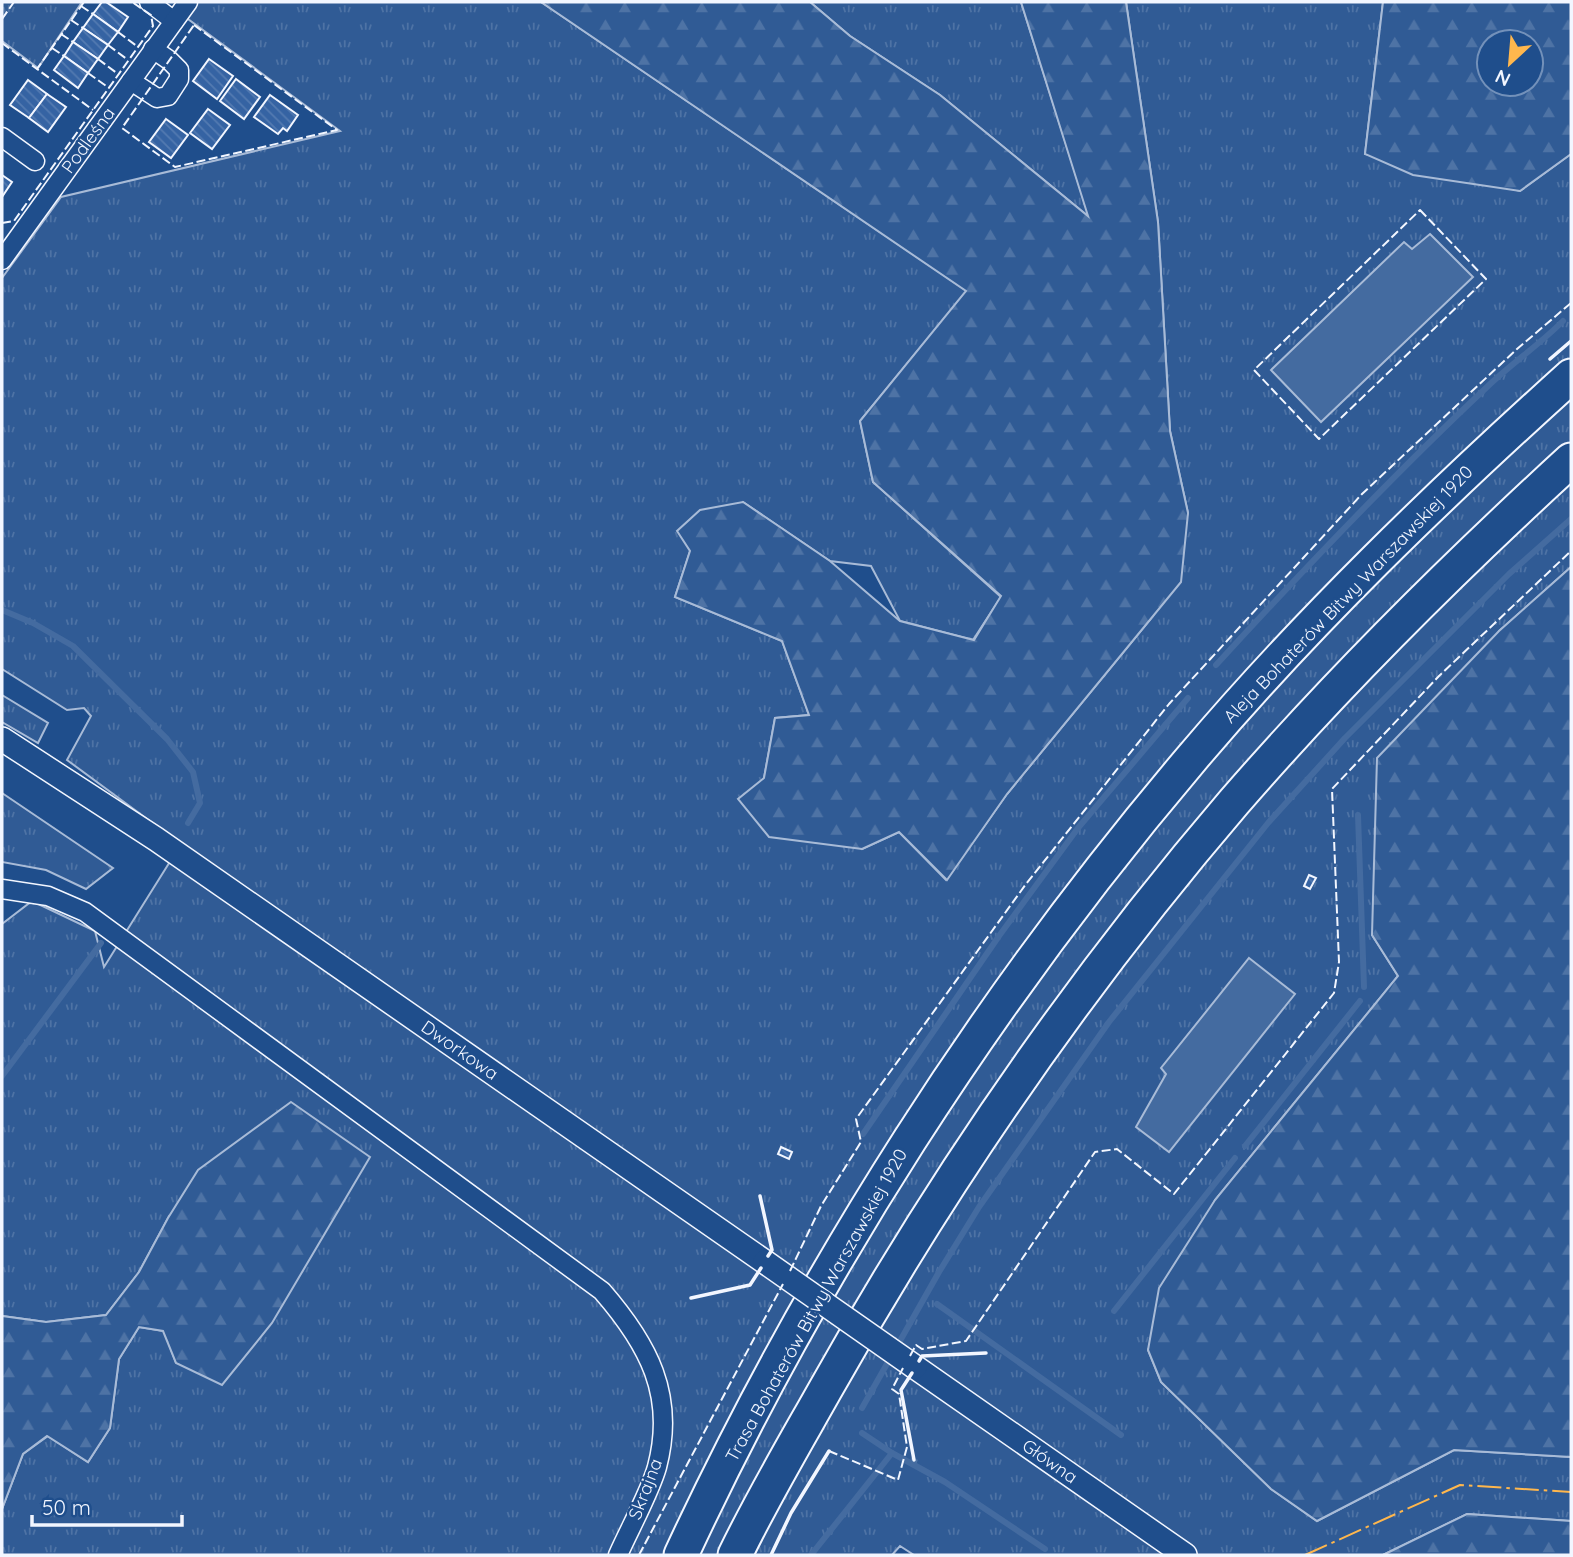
<svg xmlns="http://www.w3.org/2000/svg" width="1573" height="1557" viewBox="0 0 1573 1557" font-family="Quicksand,sans-serif">
	<style>
		.grass { fill: url(#grass-tufts); stroke: #a8bbd7; stroke-width: 2 }
		.forest { fill: url(#forest-firs); stroke: #a8bbd7; stroke-width: 2; fill-rule: evenodd }
		.water { fill: #446ba0; stroke: #a8bbd7; stroke-width: 2 }
		.lines { fill: none; stroke-linecap: round; stroke-linejoin: round }
		.stream { stroke: #446ba0; stroke-width: 6 }
		.building { fill: url(#building-back-hatch); stroke: #f2f6ff; stroke-width: 2 }
		.minor-casing { stroke: #f2f6ff; stroke-width: 21 }
		.tertiary-casing { stroke: #f2f6ff; stroke-width: 26 }
		.motorway-casing { stroke: #f2f6ff; stroke-width: 37 }
		.minor { stroke: #1f4e8c; stroke-width: 18 }
		.tertiary { stroke: #1f4e8c; stroke-width: 23 }
		.motorway { stroke: #1f4e8c; stroke-width: 33 }
		.tertiary-bridge-casing { stroke: #f2f6ff; stroke-width: 26; stroke-linecap: butt }
		.tertiary-bridge { stroke: #1f4e8c; stroke-width: 23 }
		.fence { stroke: #f2f6ff; stroke-width: 2; stroke-dasharray: 9 3.5; stroke-linecap: butt }
		.wall { stroke: #f2f6ff; stroke-width: 3.5 }
		.power { stroke: #ffb74d; stroke-width: 2; stroke-dasharray: 24 5 3.5 5; stroke-linecap: butt }
		.labels { text-anchor: middle; dominant-baseline: central; stroke-width: 5; stroke-linejoin: round; paint-order: stroke }
		.street-label { font-size: 18px; fill: #f2f6ff; stroke: #1f4e8c }
	</style>
	<defs>
		<pattern id="grass-tufts" width="24" height="20" patternUnits="userSpaceOnUse" patternTransform="scale(1.75)"><rect width="24" height="20" fill="#305b95"/><path d="M3 7l-1-3M5 7V3M7 7l1-3M15 17l-1-3M17 17v-4M19 17l1-3" fill="none" stroke="#4e73a5"/></pattern>
		<pattern id="forest-firs" width="22" height="20" patternUnits="userSpaceOnUse" patternTransform="scale(1.75)"><rect width="22" height="20" fill="#305b95"/><path d="M5 1l3.5 6h-7zM16 11l3.5 6h-7z" fill="#4e73a5"/></pattern>
		<pattern id="building-back-hatch" width="6" height="6" patternUnits="userSpaceOnUse" patternTransform="scale(1.75)"><rect width="6" height="6" fill="#3563a3"/><path d="M-1 5l2 2M0 0l6 6M5-1l2 2" fill="none" stroke="#537ab1"/></pattern>
	</defs>
	<rect width="100%" height="100%" fill="#1f4e8c"/>
	<g class="grass">
		<polygon points="2,2 82,2 38,68 2,41"/>
		<polygon points="179,2 541,2 967,291 860,421 873,482 1001,597 973,640 900,621 871,566 830,561 743,502 690,551 675,597 782,641 809,715 775,718 764,778 862,849 899,832 946,880 1007,794 1153,616 1188,513 1170,431 1158,222 1126,2 1383,2 1365,154 1520,191 1571,154 1571,567 1499,631 1372,935 1398,976 1215,1200 1148,1350 1161,1382 1271,1489 1317,1521 1454,1450 1571,1457 1571,1521 1467,1514 1383,1555 914,1555 900,1546 892,1555 2,1555 2,1509 23,1454 48,1436 88,1462 110,1428 119,1359 139,1327 164,1331 176,1363 168,1218 139,1272 106,1315 46,1322 2,1316 2,924 32,901 95,931 104,967 181,844 67,760 91,716 84,708 67,710 2,669 2,278 61,197 340,131 188,19"/>
		<polygon points="810,2 1021,2 1089,217 940,95 850,36"/>
		<polygon points="2,695 48,723 38,743 2,722"/>
		<polygon points="2,793 113,868 86,889 46,870 2,862"/>
	</g>
	<g class="forest">
		<polygon points="541,2 810,2 850,36 940,95 1088,216 1021,2 1126,2 1158,222 1170,431 1188,513 1181,582 1007,794 947,880 899,832 862,849 769,837 738,799 764,778 775,718 809,715 782,641 675,597 690,551 677,531 700,510 743,502 830,561 900,621 974,640 1001,596 873,482 860,421 966,291"/>
		<path d="M1383,2h188v152l-51,37 -107,-16 -48,-21zM1489,42h42v42h-42z"/>
		<polygon points="1571,567 1571,1457 1454,1450 1317,1521 1271,1489 1161,1382 1148,1350 1159,1288 1215,1200 1398,976 1372,935 1377,758 1499,631"/>
		<polygon points="291,1102 370,1157 272,1323 222,1385 176,1363 163,1331 139,1327 119,1359 110,1428 88,1462 47,1436 23,1454 2,1509 2,1316 46,1322 106,1315 139,1272 168,1218 198,1170"/>
		<polygon points="1467,1514 1571,1521 1571,1555 1383,1555"/>
	</g>
	<g class="water">
		<polygon points="1430,234 1473,277 1321,422 1271,370 1404,242 1412,249"/>
		<polygon points="1249,958 1295,994 1169,1152 1136,1127 1166,1074 1161,1068"/>
	</g>
	<g class="lines">
		<g class="stream">
			<polyline points="2,610 33,623 73,646 167,739 193,772 200,803 188,823"/>
			<path d="M1216,665c87,-95 176,-189 271,-278 24,-23 52,-42 76,-66"/>
			<polyline points="1358,815 1364,987"/>
			<polyline points="2,1076 101,943"/>
			<polyline points="863,1134 999,936 1078,828 1188,698"/>
			<polyline points="1245,1146 1360,1001"/>
			<polyline points="937,1304 1121,1435"/>
			<polyline points="1114,1311 1235,1158"/>
			<polyline points="862,1408 939,1272 979,1207 1109,1022 1268,823 1345,738 1509,574 1571,519"/>
			<polyline points="892,1453 945,1482 1045,1549"/>
			<polyline points="811,1555 892,1453 862,1433"/>
		</g>
	</g>
	<g class="building">
		<polygon points="102,2 106,2 128,17 118,32 93,14"/>
		<polygon points="93,14 118,32 108,45 83,28"/>
		<polygon points="83,28 108,45 98,59 73,42"/>
		<polygon points="73,42 98,59 88,73 64,56"/>
		<polygon points="64,56 88,73 78,88 54,70"/>
		<polygon points="209,59 233,76 217,99 193,81"/>
		<polygon points="236,79 260,97 244,119 220,101"/>
		<polygon points="28,80 47,94 29,118 10,105"/>
		<polygon points="47,94 66,107 48,132 29,118"/>
		<polygon points="270,95 298,115 287,131 283,128 278,134 254,117"/>
		<polygon points="208,109 230,125 212,149 190,133"/>
		<polygon points="166,119 188,135 171,158 149,142"/>
		<polygon points="2,175 12,182 2,197"/>
		<polygon points="1309,875 1316,878 1310,889 1304,886"/>
		<polygon points="781,1147 792,1152 789,1159 778,1154"/>
	</g>
	<g class="lines">
		<defs>
			<g id="minor">
				<polyline points="149,2 174,21"/>
				<polyline points="131,81 157,98 168,96 179,79 179,70 169,60 153,49"/>
				<polyline points="2,137 35,161"/>
				<polyline points="2,260 188,2"/>
				<path d="M2,889l46,7 37,16 517,379c46,53 74,104 55,176 -7,25 -28,63 -39,88"/>
			</g>
			<g id="tertiary">
				<polyline points="2,739 156,839 765,1262"/>
				<polyline points="915,1367 1185,1555"/>
			</g>
			<g id="motorway">
				<path d="M681,1555c132,-284 308,-558 511,-797 116,-137 246,-262 379,-382"/>
				<path d="M735,1555c27,-56 59,-110 90,-165 117,-208 254,-407 409,-588 105,-121 219,-234 337,-342"/>
			</g>
		</defs>
		<use href="#minor" class="minor-casing"/>
		<use href="#tertiary" class="tertiary-casing"/>
		<use href="#motorway" class="motorway-casing"/>
		<use href="#minor" class="minor"/>
		<use href="#tertiary" class="tertiary"/>
		<use href="#motorway" class="motorway"/>
		<defs>
			<polyline id="tertiary-bridge" points="765,1262 915,1367"/>
		</defs>
		<use href="#tertiary-bridge" class="tertiary-bridge-casing"/>
		<use href="#tertiary-bridge" class="tertiary-bridge"/>
		<g class="fence">
			<polyline points="84,2 37,69 93,110"/>
			<polyline points="81,6 93,14"/>
			<polyline points="2,19 14,2"/>
			<polyline points="71,20 83,28"/>
			<polygon points="194,25 337,130 175,167 122,128"/>
			<polyline points="118,32 138,47"/>
			<polyline points="61,34 73,42"/>
			<polyline points="2,43 37,69"/>
			<polyline points="108,45 128,60"/>
			<polyline points="52,48 64,56"/>
			<polyline points="98,59 118,74"/>
			<polyline points="88,73 109,88"/>
			<polygon points="1420,210 1486,279 1319,439 1254,370"/>
			<polyline points="2,223 14,221 153,26 151,15 132,2"/>
			<polyline points="790,1271 821,1206 861,1142 856,1119 1026,884 1169,704 1362,494 1517,349 1571,303"/>
			<polyline points="910,1356 916,1345 922,1349 966,1341 1095,1152 1117,1149 1174,1194 1334,993 1339,962 1332,789 1439,676 1571,551"/>
			<polyline points="829,1451 898,1480 907,1447 899,1394 892,1389 903,1368"/>
			<polyline points="639,1555 783,1284"/>
		</g>
		<g class="wall">
			<polyline points="1550,359 1571,341"/>
			<polyline points="760,1196 772,1250 768,1256"/>
			<polyline points="691,1298 750,1285 761,1268"/>
			<polyline points="919,1361 922,1356 986,1353"/>
			<polyline points="912,1373 901,1390 914,1460"/>
			<polyline points="771,1555 791,1513 829,1451"/>
		</g>
		<polyline class="power" points="1305,1555 1460,1485 1571,1492"/>
	</g>
	<g class="labels">
		<g class="street-label">
			<text transform="translate(88 140) rotate(-54)">Podleśna</text>
			<text transform="translate(1348 594) rotate(-46)">Aleja Bohaterów Bitwy Warszawskiej 1920</text>
			<text transform="translate(460 1050) rotate(35)">Dworkowa</text>
			<text transform="translate(816 1305) rotate(-61)">Trasa Bohaterów Bitwy Warszawskiej 1920</text>
			<text transform="translate(1050 1461) rotate(35)">Główna</text>
			<text transform="translate(645 1489) rotate(-69)">Skrajna</text>
		</g>
	</g>
	<rect width="1573" height="1557" fill="none" stroke="#f2f6ff" stroke-width="7"/>
	<g transform="translate(1510 63) rotate(206)"><circle r="33" fill="#1f4e8c" stroke="#7391ba" stroke-width="2"/>
	<path d="M0-5L12 26L0 18L-12 26Z" fill="#ffb74d"/>
	<text y="-10" font-size="19" font-weight="bold" text-anchor="middle" fill="#f2f6ff">N</text>
	</g>
	<path d="M32 1515v10h150v-10" fill="none" stroke="#f2f6ff" stroke-width="3.5"/>
	<text x="42" y="1515" font-size="21" fill="#f2f6ff" stroke="#1f4e8c" stroke-width="5" paint-order="stroke">50 m</text>
</svg>
